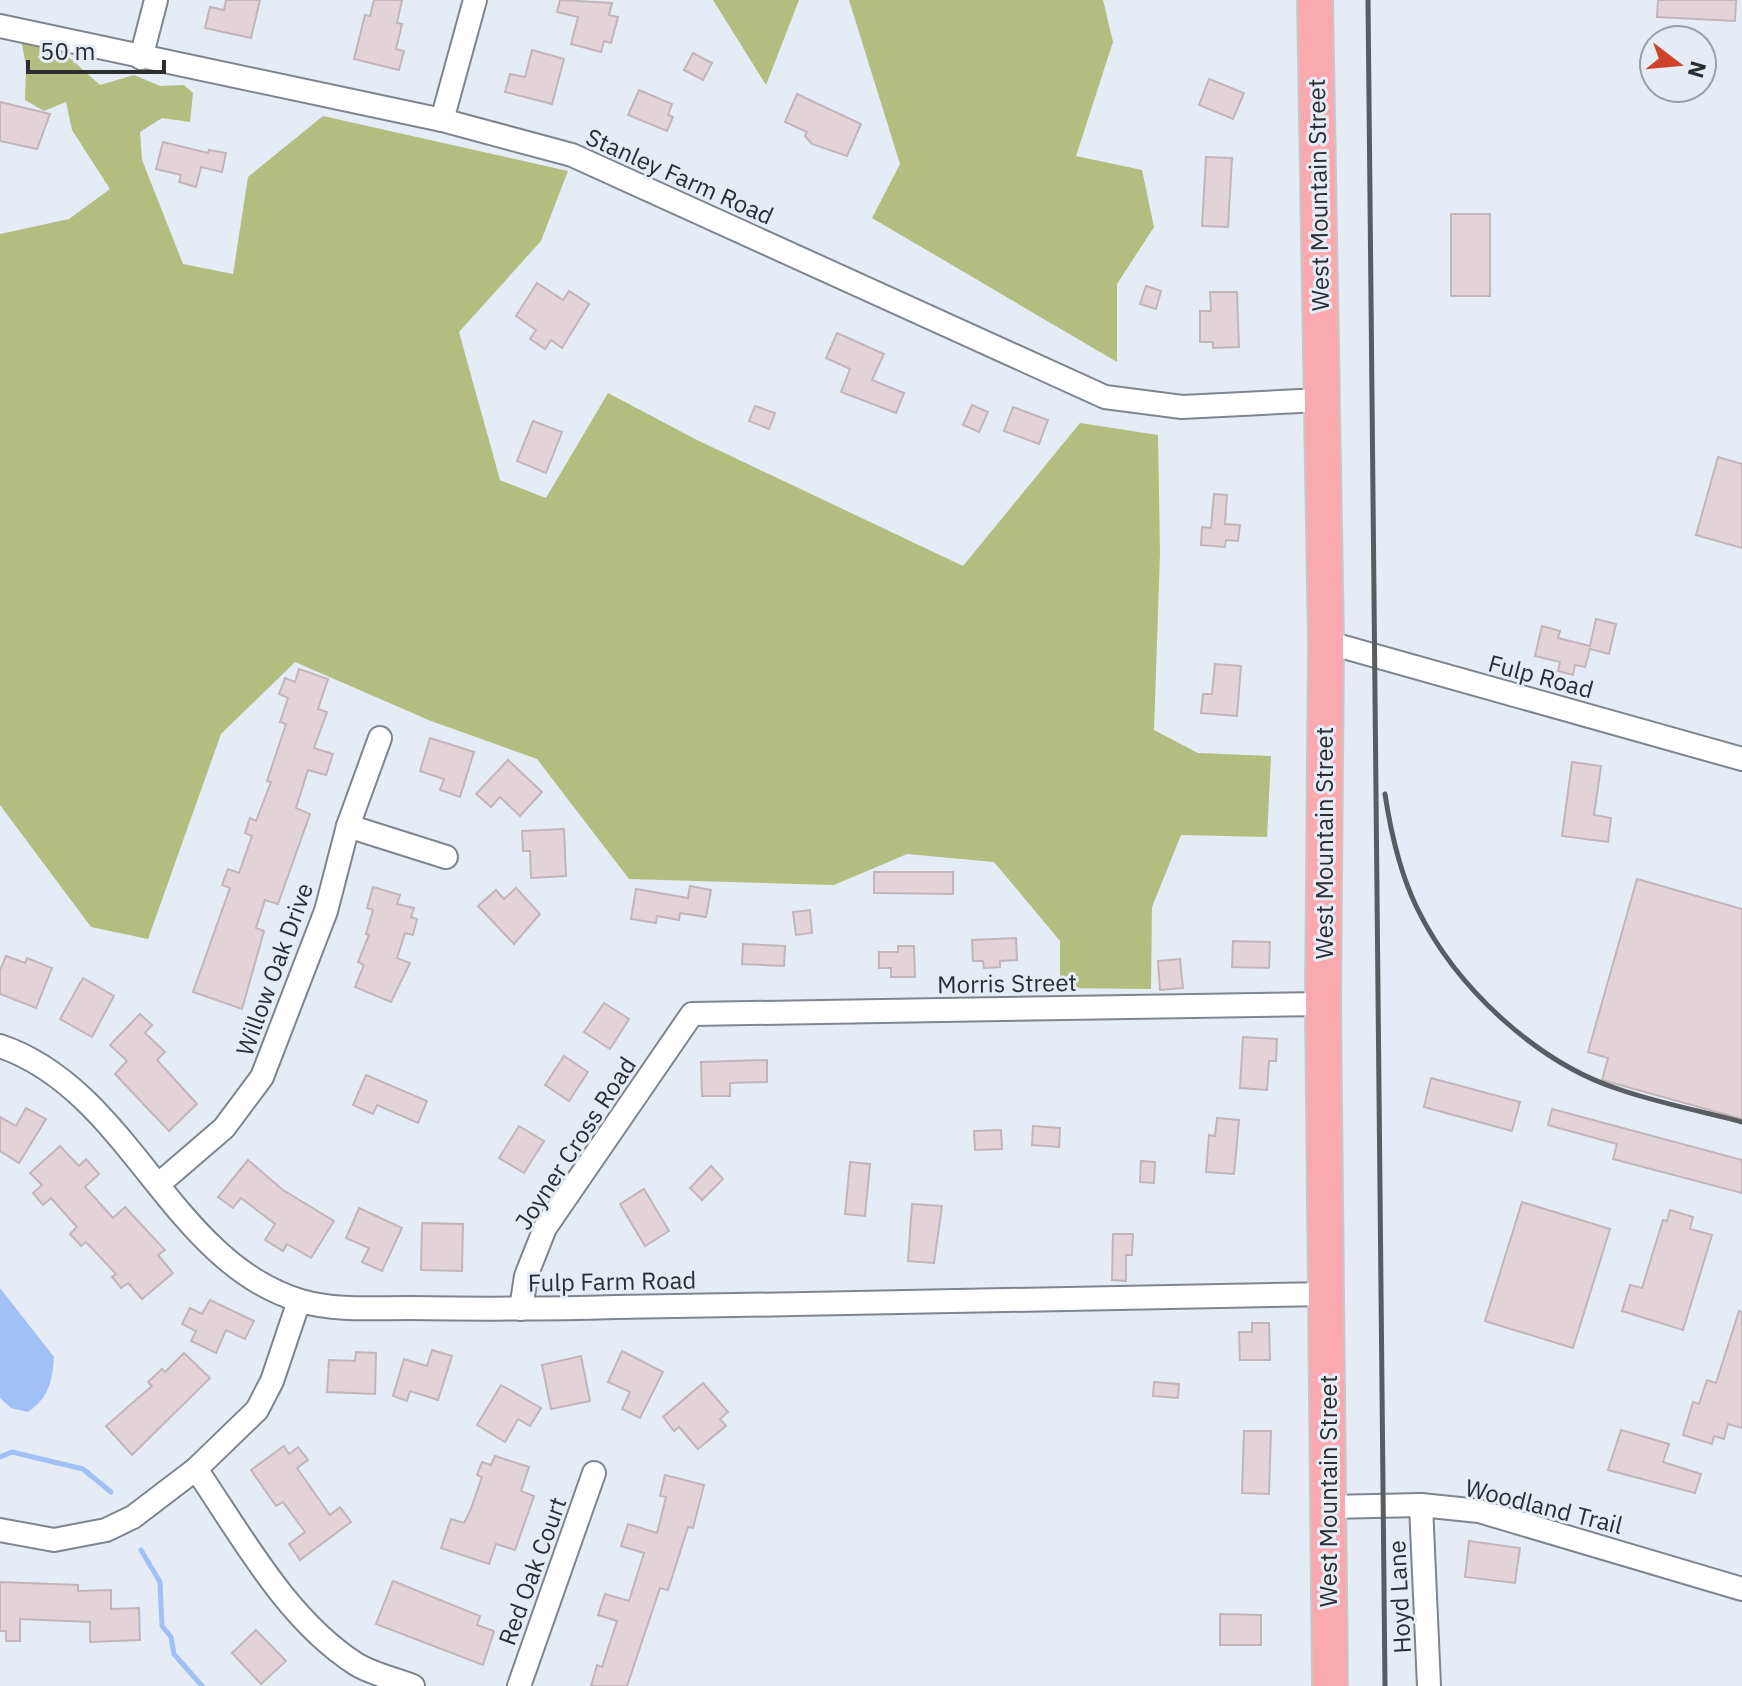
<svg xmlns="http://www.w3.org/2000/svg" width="1742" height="1686" viewBox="0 0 1742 1686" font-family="'IBM Plex Sans',sans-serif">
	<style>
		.forest { fill: #b2bd7f }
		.water { fill: #a0c0f6 }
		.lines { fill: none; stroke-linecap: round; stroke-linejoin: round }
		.stream { stroke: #a0c0f6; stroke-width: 5 }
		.building { fill: #e1d3d7; stroke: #c2b5b8; stroke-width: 2 }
		.street-casing { stroke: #7e858e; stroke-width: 26 }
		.primary-casing { stroke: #c8c8c9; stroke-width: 38 }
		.street { stroke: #fff; stroke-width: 22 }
		.primary { stroke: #faa9af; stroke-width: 34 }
		.rail { stroke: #595c61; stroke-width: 5 }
		.labels { text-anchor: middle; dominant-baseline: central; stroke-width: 6; stroke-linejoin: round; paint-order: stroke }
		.street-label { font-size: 24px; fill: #2b2d31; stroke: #e5ecf6 }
	</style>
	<rect width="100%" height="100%" fill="#e5ecf6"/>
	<g class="forest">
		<polygon points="713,0 799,0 766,85"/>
		<polygon points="849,0 1103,0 1113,42 1076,156 1142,170 1154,227 1117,284 1117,362 872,218 900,164"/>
		<polygon points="21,39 61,50 100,85 134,75 160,86 184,85 193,93 190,122 162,118 140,132 142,160 183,264 233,274 248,177 323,116 568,171 541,241 459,332 500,480 546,498 608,393 697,440 963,566 1080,423 1158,435 1160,553 1154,730 1198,753 1271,756 1267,837 1181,835 1152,907 1151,989 1060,988 1060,941 994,862 907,854 834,885 629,879 537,759 431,721 295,662 221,734 148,939 91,927 0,805 0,234 69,219 110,189 72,130 66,102 44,111 25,100 26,66"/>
	</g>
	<path class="water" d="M0,1288l54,69c-2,25 -5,40 -26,55l-17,-4 -11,-10z"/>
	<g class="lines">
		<g class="stream">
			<polyline points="0,1457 12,1452 83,1469 111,1492"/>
			<polyline points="141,1550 160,1582 162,1626 171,1637 174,1654 202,1686"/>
		</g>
	</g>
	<g class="building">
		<polygon points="226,0 260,0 251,38 205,28 210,7 224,10"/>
		<polygon points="374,0 402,0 397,23 402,24 396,49 404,51 399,70 354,59 365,15 370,16"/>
		<polygon points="560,0 612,3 609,15 618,17 611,43 604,41 601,52 571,44 578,17 557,12"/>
		<polygon points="1658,0 1736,0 1735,21 1657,17"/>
		<polygon points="532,50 564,59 552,104 505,92 510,74 525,77"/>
		<polygon points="693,53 712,63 703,80 684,70"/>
		<polygon points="1209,79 1244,93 1233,119 1199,105"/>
		<polygon points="639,90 672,104 668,115 673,117 667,131 628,115"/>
		<polygon points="797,94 861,124 847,156 812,144 805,136 807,132 785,122"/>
		<polygon points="0,102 50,114 37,149 0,141"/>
		<polygon points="163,142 208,153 209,150 226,153 222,172 201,167 196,187 179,182 181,175 156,169"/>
		<polygon points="1206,157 1232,158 1228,227 1202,226"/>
		<rect x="1451" y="214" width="39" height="82"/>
		<polygon points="537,283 563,300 569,291 589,304 562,348 551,340 545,349 530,339 536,330 516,316"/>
		<polygon points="1146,286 1161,291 1156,309 1140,304"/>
		<polygon points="1210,292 1237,292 1239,347 1213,348 1213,342 1200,342 1200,311 1211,311"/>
		<polygon points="837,333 884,354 872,380 904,393 896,413 841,392 850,369 826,358"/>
		<polygon points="972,405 988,412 979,432 963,425"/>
		<polygon points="755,406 775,413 769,429 749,421"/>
		<polygon points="1013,407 1048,420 1039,444 1004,431"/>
		<polygon points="533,421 562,432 546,473 517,461"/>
		<polygon points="1718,457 1742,464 1742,548 1696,535"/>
		<polygon points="1214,494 1227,495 1225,524 1240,525 1238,541 1226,540 1225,547 1201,545 1202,527 1211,528"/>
		<polygon points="1596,619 1616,624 1609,654 1590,649 1585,667 1575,665 1573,675 1558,671 1560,662 1535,656 1542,626 1560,631 1558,638 1590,646"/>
		<polygon points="1215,664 1241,666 1237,716 1201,713 1203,694 1212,694"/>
		<polygon points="299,669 328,679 318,709 327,712 314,748 333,754 326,775 308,770 296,808 310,814 278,904 265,900 256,928 264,931 242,1009 193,992 230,888 222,885 228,869 239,873 252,836 245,833 250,818 256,821 271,782 267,781 286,724 280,722 288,698 279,694 285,678 295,682"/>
		<polygon points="430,738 474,752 460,797 440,790 444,779 420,771"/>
		<polygon points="508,760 542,792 520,816 500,797 491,807 476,794"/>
		<polygon points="1572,762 1601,766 1594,815 1611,818 1608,842 1562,836"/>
		<polygon points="564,829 566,876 531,878 530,851 523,851 522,831"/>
		<polygon points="874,872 953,872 953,894 874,893"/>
		<polygon points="1637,879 1742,909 1742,1119 1602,1080 1608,1058 1588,1052"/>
		<polygon points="690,886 711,890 706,917 680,913 679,920 657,916 656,923 631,919 636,889 688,898"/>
		<polygon points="373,887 400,895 397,904 414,908 411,917 417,919 413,935 405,933 397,958 410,963 391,1002 355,987 364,965 358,962 369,935 366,934 373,910 367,908"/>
		<polygon points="516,888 540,914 514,944 478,906 496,890 504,899"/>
		<polygon points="810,910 812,933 796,935 793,912"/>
		<polygon points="1016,938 1017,960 1000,961 1000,967 984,968 983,961 973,961 972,940"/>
		<polygon points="1233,941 1270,942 1269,968 1232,967"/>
		<polygon points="743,944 785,946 784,966 742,964"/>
		<polygon points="898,946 914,946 915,977 891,977 891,968 879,968 879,952 898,952"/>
		<polygon points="6,956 25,963 27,958 52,968 36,1008 0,994 0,970"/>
		<polygon points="1180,959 1183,988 1160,990 1158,961"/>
		<polygon points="83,978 114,996 92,1037 60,1019"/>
		<polygon points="604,1003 629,1019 610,1049 584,1032"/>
		<polygon points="140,1014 152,1025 145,1033 165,1052 157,1060 197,1104 169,1131 115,1074 127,1061 110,1045"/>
		<polygon points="1243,1037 1277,1039 1276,1061 1269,1061 1267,1090 1240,1088"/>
		<polygon points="564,1056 588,1072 569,1101 545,1085"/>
		<polygon points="767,1060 767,1082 730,1083 730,1096 702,1096 701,1062"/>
		<polygon points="366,1075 427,1101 418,1123 377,1105 373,1114 353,1105"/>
		<polygon points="1431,1078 1520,1102 1512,1131 1424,1107"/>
		<polygon points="26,1108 46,1119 19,1163 0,1151 0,1117 16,1126"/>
		<polygon points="1552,1109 1742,1160 1742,1193 1613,1159 1617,1144 1548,1125"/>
		<polygon points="1217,1118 1239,1120 1234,1174 1206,1172 1209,1135 1215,1136"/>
		<polygon points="519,1126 544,1141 524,1173 499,1158"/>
		<polygon points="1033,1126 1060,1128 1059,1147 1032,1145"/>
		<polygon points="1001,1130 1002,1149 975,1150 974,1131"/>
		<polygon points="60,1146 79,1166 86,1159 99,1174 85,1187 113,1218 125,1207 165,1250 158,1255 173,1273 142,1299 128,1283 121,1288 112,1277 116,1274 86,1242 81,1246 70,1234 77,1227 51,1198 43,1205 33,1193 42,1185 30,1173"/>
		<polygon points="248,1160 283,1190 334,1221 311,1258 287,1244 283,1251 265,1240 275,1224 241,1198 233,1208 218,1197"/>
		<polygon points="1141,1161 1155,1162 1154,1183 1140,1182"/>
		<polygon points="850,1162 870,1164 865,1216 845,1214"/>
		<polygon points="711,1166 723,1179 702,1200 690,1188"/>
		<polygon points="644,1189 669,1231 645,1246 620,1204"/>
		<polygon points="1522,1202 1610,1229 1573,1348 1485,1321"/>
		<polygon points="912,1204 942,1206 934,1263 908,1261"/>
		<polygon points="359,1208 402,1228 382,1271 362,1262 369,1248 346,1238"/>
		<polygon points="1670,1210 1693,1217 1690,1229 1712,1235 1683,1330 1622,1311 1630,1285 1642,1288 1663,1220 1667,1221"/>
		<polygon points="422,1223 463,1224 462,1271 421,1270"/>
		<polygon points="1113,1234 1133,1234 1132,1255 1126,1255 1126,1281 1112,1280"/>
		<polygon points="210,1300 254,1321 245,1339 226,1330 216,1353 191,1341 196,1331 182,1324 190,1308 202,1314"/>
		<polygon points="1739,1311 1742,1312 1742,1428 1728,1424 1724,1439 1714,1436 1712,1444 1683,1435 1693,1402 1699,1404 1707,1380 1716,1383"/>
		<polygon points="1252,1323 1269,1323 1270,1360 1240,1360 1239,1332 1252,1332"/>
		<polygon points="432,1350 452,1356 438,1400 410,1391 407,1401 393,1396 404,1359 427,1366"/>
		<polygon points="622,1351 663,1372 640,1418 622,1409 630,1392 608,1382"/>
		<polygon points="356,1352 376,1353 375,1394 327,1392 329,1360 355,1361"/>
		<polygon points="184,1353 210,1378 132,1455 106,1426 152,1386 148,1382 162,1369 165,1372"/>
		<polygon points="581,1356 590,1401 551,1409 542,1365"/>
		<polygon points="1154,1382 1179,1384 1178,1398 1153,1396"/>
		<polygon points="703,1383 728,1412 720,1419 726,1426 698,1449 679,1427 674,1431 663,1417"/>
		<polygon points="501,1385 541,1408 530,1426 518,1419 505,1442 477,1425"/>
		<polygon points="1621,1430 1669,1444 1663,1462 1701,1474 1695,1493 1608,1470"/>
		<polygon points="1244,1431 1271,1431 1269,1494 1242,1493"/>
		<polygon points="284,1446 289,1454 298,1447 308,1460 297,1468 330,1515 340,1507 351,1522 300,1560 289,1544 305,1532 283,1502 276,1506 251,1470"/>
		<polygon points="495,1456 529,1467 521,1491 534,1496 515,1550 496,1544 489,1564 441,1548 451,1519 464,1523 470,1511 482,1477 477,1475 482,1462 491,1465"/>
		<polygon points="665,1475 704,1485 693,1528 688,1527 668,1590 660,1588 627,1686 591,1686 597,1665 602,1667 617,1621 598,1615 605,1594 629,1601 644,1553 621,1546 628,1524 657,1533 666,1497 660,1496"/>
		<polygon points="1469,1541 1520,1548 1515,1583 1465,1577"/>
		<polygon points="393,1581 480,1616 477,1625 494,1631 483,1665 376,1624"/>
		<polygon points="0,1582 78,1585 78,1591 111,1590 111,1609 139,1608 140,1640 90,1642 90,1622 20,1619 20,1641 6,1641 6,1631 0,1631"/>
		<polygon points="1220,1614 1261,1615 1261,1645 1220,1645"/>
		<polygon points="256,1630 286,1661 261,1684 232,1653"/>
	</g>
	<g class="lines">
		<defs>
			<g id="street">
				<polyline points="0,26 442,120 572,155 1105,397 1182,407 1320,400"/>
				<polyline points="141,58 156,0"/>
				<polyline points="442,120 475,0"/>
				<polyline points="1326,642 1742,759"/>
				<polyline points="348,826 446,857"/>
				<path d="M0,1046c130,44 170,216 301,255 34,10 72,7 107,7 70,1 139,1 208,-1 237,-4 474,-7 711,-13"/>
				<polyline points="160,1183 224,1128 262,1077 326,911 348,826 380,738"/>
				<polyline points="521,1309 526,1276 545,1228 692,1014 1323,1004"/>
				<path d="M196,1469c46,67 90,150 160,195 16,10 39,15 57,22"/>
				<polyline points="1421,1505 1429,1686"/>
				<polyline points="1328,1507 1421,1505 1479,1511 1742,1589"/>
				<polyline points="0,1530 54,1540 106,1530 133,1517 196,1469 257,1410 272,1381 299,1301"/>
				<polyline points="519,1686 594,1473"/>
			</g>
			<polyline id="primary" points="1315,0 1326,642 1323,1004 1330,1686"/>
		</defs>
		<use href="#street" class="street-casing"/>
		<use href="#primary" class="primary-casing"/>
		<use href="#street" class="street"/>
		<use href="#primary" class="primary"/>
		<g class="rail">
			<polyline points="1368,0 1385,1686"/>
			<path d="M1385,794c6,40 15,80 33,116 38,77 118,152 200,179 40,14 83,22 124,33"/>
		</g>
	</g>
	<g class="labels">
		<g class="street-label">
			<text transform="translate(680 176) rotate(24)">Stanley Farm Road</text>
			<text transform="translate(1318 195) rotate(-91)">West Mountain Street</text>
			<text transform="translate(1541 676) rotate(15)">Fulp Road</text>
			<text transform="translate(1324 843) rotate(-90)">West Mountain Street</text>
			<text transform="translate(274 969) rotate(-70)">Willow Oak Drive</text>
			<text transform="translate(1007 983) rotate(-1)">Morris Street</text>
			<text transform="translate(575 1143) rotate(-57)">Joyner Cross Road</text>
			<text transform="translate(612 1281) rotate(-1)">Fulp Farm Road</text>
			<text transform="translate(1328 1491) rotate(-90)">West Mountain Street</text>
			<text transform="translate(1544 1506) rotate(14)">Woodland Trail</text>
			<text transform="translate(532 1571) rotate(-70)">Red Oak Court</text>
			<text transform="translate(1399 1597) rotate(-93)">Hoyd Lane</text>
		</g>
	</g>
	<g transform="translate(1678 64) rotate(106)"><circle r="38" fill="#e5ecf6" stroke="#9ba0a7" stroke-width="2"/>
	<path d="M0-6L14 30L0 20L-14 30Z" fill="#ce4329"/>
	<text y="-12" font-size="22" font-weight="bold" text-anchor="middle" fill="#2b2d31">N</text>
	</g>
	<path d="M28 60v12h136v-12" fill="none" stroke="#2b2d31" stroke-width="4"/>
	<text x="40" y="60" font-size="24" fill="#2b2d31" stroke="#e5ecf6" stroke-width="6" paint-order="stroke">50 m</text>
</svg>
